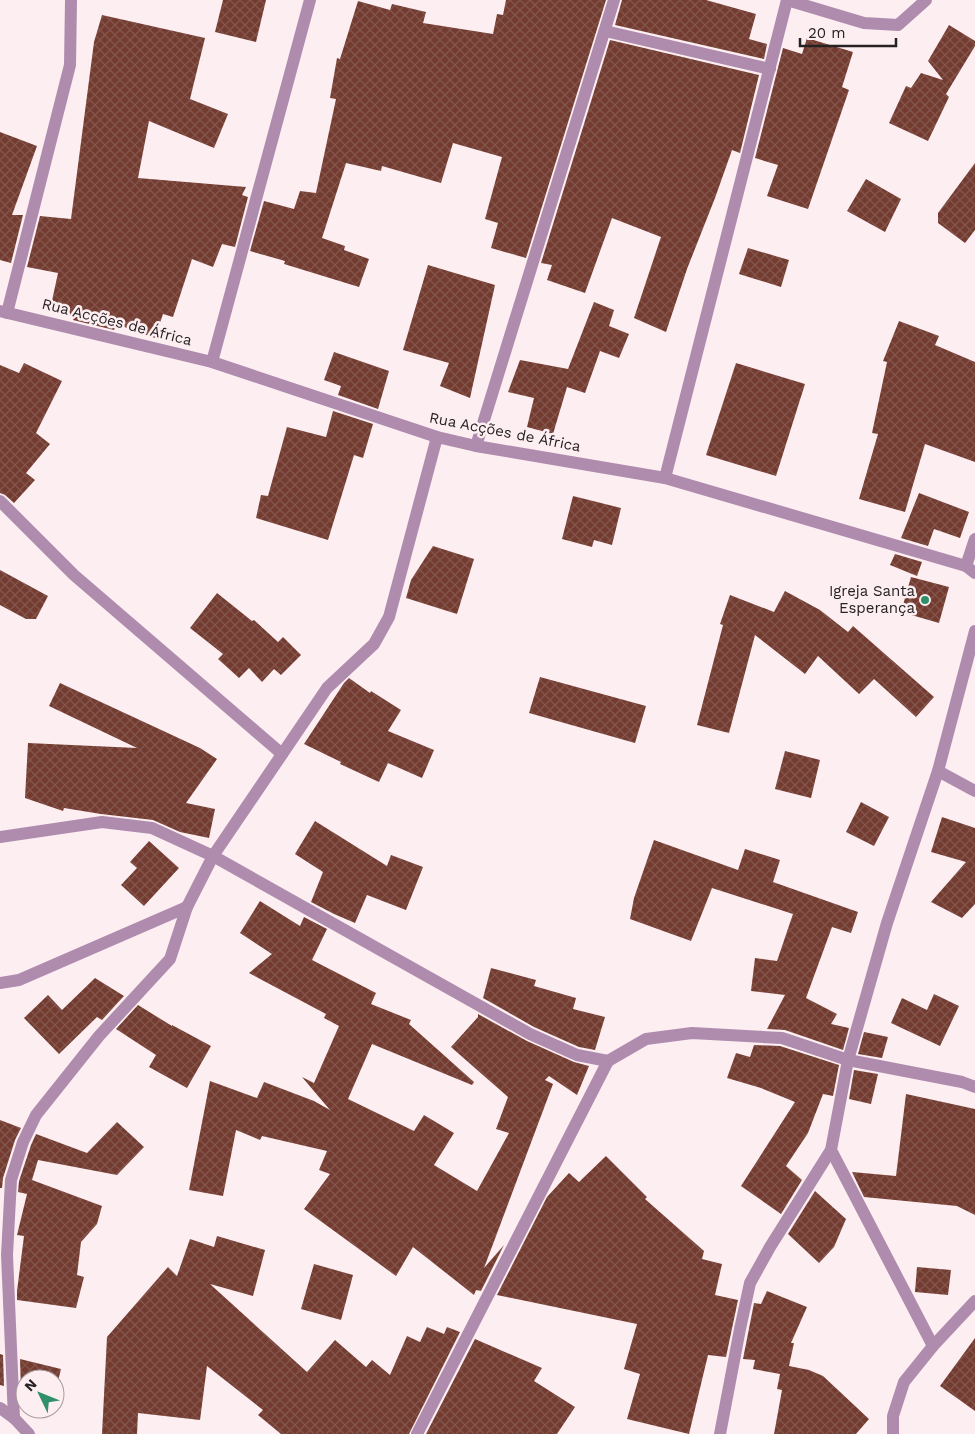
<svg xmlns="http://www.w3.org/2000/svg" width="975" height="1434" viewBox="0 0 975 1434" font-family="'Work Sans',sans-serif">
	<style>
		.building { fill: url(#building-cross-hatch) }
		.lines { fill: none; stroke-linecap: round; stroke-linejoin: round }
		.minor { stroke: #af8cae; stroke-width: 12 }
		.poi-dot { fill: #30906a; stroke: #fdeef2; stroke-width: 2 }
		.labels { text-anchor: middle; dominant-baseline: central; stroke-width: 5; stroke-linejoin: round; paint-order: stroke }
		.street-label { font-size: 15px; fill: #262122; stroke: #fdeef2 }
		.poi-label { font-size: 15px; fill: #262122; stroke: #fdeef2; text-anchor: end }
	</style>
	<defs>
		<pattern id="building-cross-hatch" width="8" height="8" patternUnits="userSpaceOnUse" patternTransform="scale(1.25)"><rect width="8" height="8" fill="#743c31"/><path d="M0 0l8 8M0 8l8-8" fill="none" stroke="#83564d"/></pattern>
	</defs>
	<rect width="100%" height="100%" fill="#fdeef2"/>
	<g class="building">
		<polygon points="223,0 266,0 256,42 215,32"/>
		<polygon points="506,0 606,0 526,258 491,248 498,223 485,219 502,157 453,143 441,183 382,166 381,171 346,163 322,238 345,246 344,250 369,259 359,287 284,264 285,261 250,251 264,201 294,209 300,191 316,193 336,99 330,98 337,58 340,59 358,1 390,10 392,4 426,12 423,23 493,34 497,14 503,15"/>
		<polygon points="622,0 706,0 756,14 749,39 767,44 764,59 615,25"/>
		<polygon points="102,15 205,38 190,99 228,114 214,148 149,121 138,178 246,187 242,195 248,197 235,247 222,244 213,267 192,259 173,317 163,314 155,338 116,324 114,330 73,320 75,316 50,310 58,273 27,267 40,216 71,219 94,42"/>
		<polygon points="949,25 975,41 975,46 946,94 949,97 928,141 889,123 906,86 911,88 921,73 943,80 928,61"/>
		<polygon points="807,38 853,52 842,87 849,90 808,209 767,196 778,165 755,158 783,48 802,54"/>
		<polygon points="610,40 759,75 740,153 732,150 715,198 687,269 666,332 634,318 661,237 612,218 585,293 547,280 552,265 541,263"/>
		<polygon points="0,132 37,146 12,215 23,215 11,263 0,260"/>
		<polygon points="975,163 975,230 965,243 938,223 938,213"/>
		<polygon points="866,179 901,199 885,232 847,211"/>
		<polygon points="748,248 789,260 781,287 739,274"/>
		<polygon points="428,265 495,285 470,398 440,386 449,363 403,350"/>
		<polygon points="594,302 614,310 609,326 629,334 619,358 600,351 585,393 567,387 553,434 527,427 534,398 508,392 520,360 568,369"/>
		<polygon points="899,321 939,336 935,345 975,362 975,462 925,444 905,512 859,499 878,434 872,433 887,362 883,361"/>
		<polygon points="334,352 389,371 378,409 338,395 341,386 324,380"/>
		<polygon points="24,363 62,381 36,433 50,444 26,473 35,480 14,503 5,495 0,493 0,365 19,373"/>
		<polygon points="736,363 805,384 776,476 706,455"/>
		<polygon points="333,411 373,424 363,458 354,455 328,540 256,518 261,495 268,496 287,427 326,437"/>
		<polygon points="919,493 969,512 960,538 934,529 928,546 901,538"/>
		<polygon points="573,496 621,508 612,545 594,540 592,547 562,539"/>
		<polygon points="433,546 474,559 457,614 406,598 411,580"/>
		<polygon points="895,554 922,562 917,576 890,565"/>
		<polygon points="0,570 48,596 36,619 26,619 0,605"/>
		<polygon points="911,577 949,587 939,623 901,612"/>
		<polygon points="785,591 820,610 848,632 853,626 934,697 916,717 874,679 859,694 818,656 805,674 755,635 729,733 697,725 723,625 720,624 730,595 774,612"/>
		<polygon points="217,593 252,621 254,620 278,642 283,637 301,655 281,675 274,669 262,682 249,668 239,678 218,659 223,654 190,628"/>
		<polygon points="540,677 646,706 635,743 529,713"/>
		<polygon points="349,678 370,693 371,691 401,710 388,731 434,750 422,778 388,763 379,782 340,764 341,762 304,744 344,683"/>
		<polygon points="60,683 200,748 217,759 186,803 215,809 209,838 180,832 153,820 101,814 64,808 63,811 25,798 28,743 137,748 49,706"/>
		<polygon points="785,751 820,760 811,798 775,789"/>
		<polygon points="861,802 889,817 874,846 846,832"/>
		<polygon points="942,817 975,828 975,904 962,918 931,902 966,862 931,852"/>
		<polygon points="315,821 387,866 391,855 423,867 406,910 367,895 355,923 334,914 311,902 323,872 295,854"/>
		<polygon points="654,840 738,870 745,849 780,860 773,882 858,912 851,933 832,927 806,998 837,1014 831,1024 849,1028 843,1050 785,1030 767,1029 785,995 751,991 755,958 777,961 793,914 712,888 691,941 630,919 634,898"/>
		<polygon points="149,841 179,868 144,906 121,885 137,868 130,862"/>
		<polygon points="260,901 300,926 304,917 327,929 312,960 376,993 371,1004 411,1020 409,1024 474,1082 472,1085 372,1044 348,1099 414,1131 424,1115 454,1133 434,1165 477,1191 509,1133 496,1129 508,1097 451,1047 478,1017 478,1014 527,1041 574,1062 589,1066 577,1095 549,1076 545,1080 553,1084 484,1268 504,1245 481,1291 476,1290 474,1295 413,1247 396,1276 304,1209 330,1174 319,1170 327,1151 262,1136 260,1140 236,1130 223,1196 189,1190 210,1081 257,1098 264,1082 314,1101 330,1110 302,1077 314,1083 339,1026 324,1018 326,1014 249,973 272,954 240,933"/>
		<polygon points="491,968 536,980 534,986 576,998 573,1009 605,1017 595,1050 579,1047 534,1027 483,998"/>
		<polygon points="95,978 124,996 102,1020 97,1017 59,1054 24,1018 48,995 62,1010"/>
		<polygon points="934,994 959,1006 940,1046 891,1023 902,998 927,1010"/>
		<polygon points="138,1005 172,1026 172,1025 211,1046 187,1088 149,1067 156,1055 116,1029"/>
		<polygon points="864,1032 888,1037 882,1058 858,1054"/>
		<polygon points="754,1045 780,1046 839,1065 833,1096 823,1094 808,1133 786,1166 802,1180 781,1214 741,1186 795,1102 761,1088 727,1078 736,1053 750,1057"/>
		<polygon points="854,1070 878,1074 871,1104 849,1099"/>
		<polygon points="906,1094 975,1109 975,1215 957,1206 864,1197 852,1172 896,1176"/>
		<polygon points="0,1120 21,1128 15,1140 3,1178 2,1188 0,1188"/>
		<polygon points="117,1122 144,1147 117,1175 38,1160 32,1180 102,1206 97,1224 81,1242 77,1275 84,1277 76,1308 17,1300 17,1291 24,1236 17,1235 27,1194 18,1192 19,1181 31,1145 36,1134 87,1153"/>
		<polygon points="606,1156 647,1197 645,1199 704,1251 702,1259 722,1264 715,1295 738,1300 726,1357 708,1355 689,1434 627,1419 640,1374 624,1369 637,1324 497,1295 547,1197 569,1173 579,1182"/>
		<polygon points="815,1191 846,1219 834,1247 819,1263 788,1234"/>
		<polygon points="217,1236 265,1250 253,1296 210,1284 307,1372 335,1340 366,1367 372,1360 390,1375 407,1336 420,1342 427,1327 444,1334 447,1327 460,1332 409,1434 281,1434 258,1415 263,1410 207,1366 200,1420 138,1413 137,1434 102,1434 107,1337 168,1267 177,1276 190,1239 214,1247"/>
		<polygon points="314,1264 353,1275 341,1320 301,1309"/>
		<polygon points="917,1267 951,1270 948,1295 915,1292"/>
		<polygon points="767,1291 807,1307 791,1343 794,1343 789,1366 809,1370 823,1376 869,1419 856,1434 774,1434 782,1390 777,1389 780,1374 753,1369 755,1360 743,1359 754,1303 761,1304"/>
		<polygon points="975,1338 975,1411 940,1386"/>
		<polygon points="475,1339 542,1368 534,1381 575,1407 557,1434 426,1434"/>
		<polygon points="0,1354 3,1355 4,1386 0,1385"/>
		<polygon points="20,1359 61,1369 55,1393 55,1379 25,1379 25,1391 21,1390"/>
	</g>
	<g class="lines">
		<g class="minor">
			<polyline points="787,0 864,23 898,25 926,0"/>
			<polyline points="605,31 770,69"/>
			<polyline points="0,311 212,362 437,437 476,446 665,478 966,566 975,573"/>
			<polyline points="7,313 70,65 71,0"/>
			<polyline points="212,362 310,0"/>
			<polyline points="476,446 614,0"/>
			<polyline points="665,478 787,0"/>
			<polyline points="0,501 74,575 282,754"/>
			<polyline points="966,566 975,539"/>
			<polyline points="938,771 975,791"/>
			<polyline points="0,837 102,822 152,828 213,856 530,1034 577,1055 608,1061 646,1039 692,1033 782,1038 848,1060 962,1082 975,1087"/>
			<polyline points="0,983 19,980 187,907"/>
			<polyline points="933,1346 831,1150 848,1060 887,923 938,771 975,631"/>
			<polyline points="0,1408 14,1418 29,1434"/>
			<polyline points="14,1418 7,1255 11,1180 23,1142 36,1115 99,1036 170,959 187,907 213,856 327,688 374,644 389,617 437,437"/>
			<polyline points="417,1434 608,1061"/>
			<polyline points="720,1434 740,1329 750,1283 770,1247 831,1150"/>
			<polyline points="893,1434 893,1416 904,1382 933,1346 975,1301"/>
		</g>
	</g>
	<circle class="poi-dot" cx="925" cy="600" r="5"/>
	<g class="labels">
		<g class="street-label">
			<text transform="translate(117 322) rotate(14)">Rua Acções de África</text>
			<text transform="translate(505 432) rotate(11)">Rua Acções de África</text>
		</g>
		<g class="poi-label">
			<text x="915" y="591">Igreja Santa<tspan x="915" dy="17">Esperança</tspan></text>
		</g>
	</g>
	<g transform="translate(40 1394) rotate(313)"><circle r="24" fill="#fdeef2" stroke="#a79c9f"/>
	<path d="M0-4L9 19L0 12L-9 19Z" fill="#30906a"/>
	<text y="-8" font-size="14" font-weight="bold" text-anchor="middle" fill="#262122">N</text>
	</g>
	<path d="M800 38v8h96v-8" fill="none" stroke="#262122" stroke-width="2.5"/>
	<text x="808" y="38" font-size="15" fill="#262122" stroke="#fdeef2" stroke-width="4" paint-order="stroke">20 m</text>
</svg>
